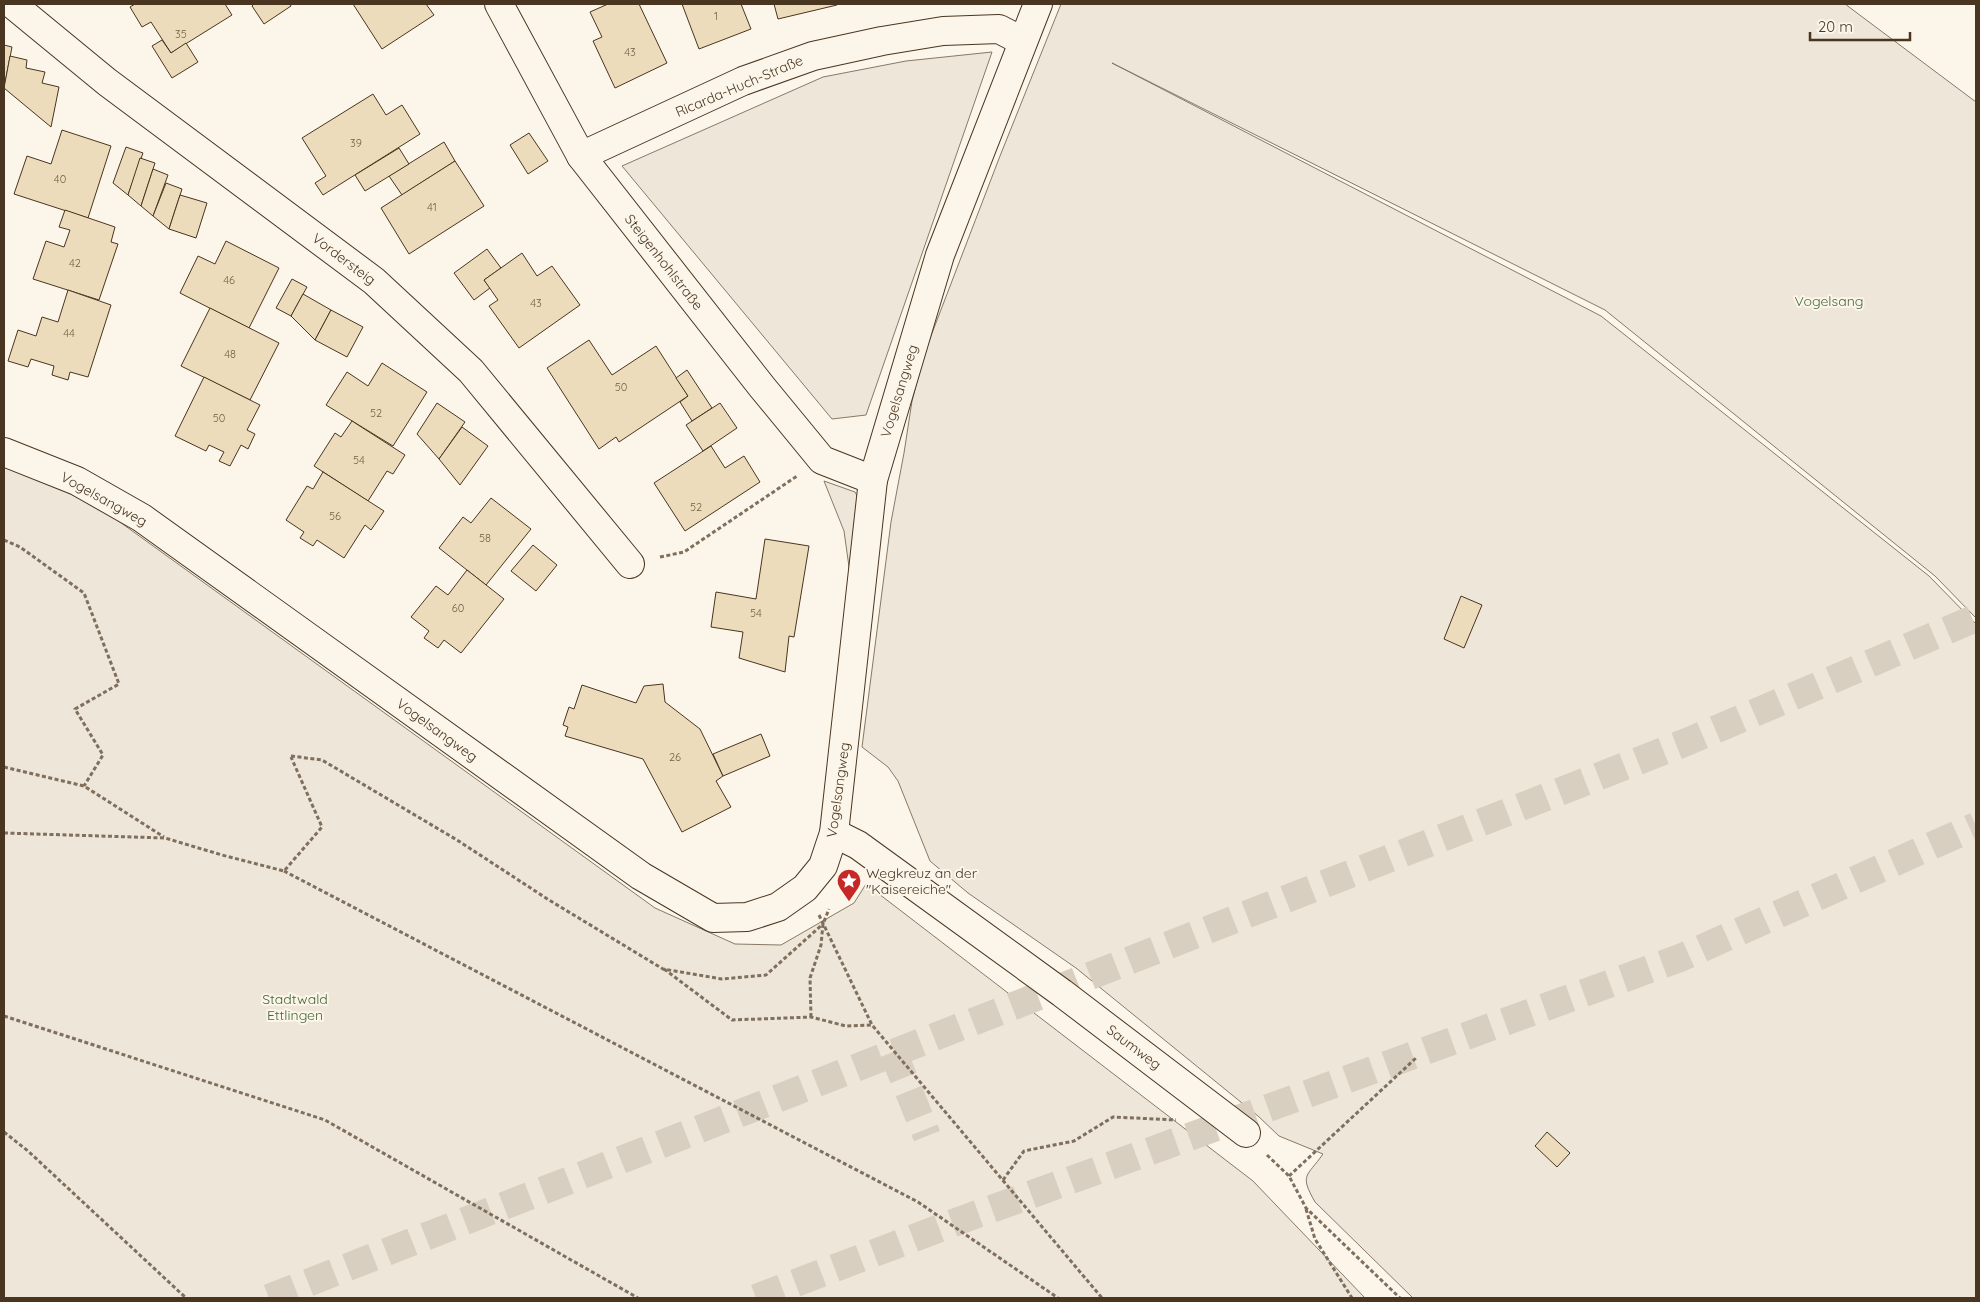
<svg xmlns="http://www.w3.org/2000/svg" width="1980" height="1302" viewBox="0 0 1980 1302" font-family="Quicksand,sans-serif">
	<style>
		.green { fill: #ede6d9; stroke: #887966 }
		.building { fill: #ecdcbc; stroke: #4a3520 }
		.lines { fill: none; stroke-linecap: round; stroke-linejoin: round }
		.minor-tunnel { stroke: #d8cfc1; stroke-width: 28; stroke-dasharray: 28 14; stroke-linecap: butt }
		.major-tunnel { stroke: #d8cfc1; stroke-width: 28; stroke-dasharray: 28 14; stroke-linecap: butt }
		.minor-casing { stroke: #4a3520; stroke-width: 30 }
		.path { stroke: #7f6f5c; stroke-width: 3; stroke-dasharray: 4 2.5; stroke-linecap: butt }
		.minor { stroke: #fbf6e9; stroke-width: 28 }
		.labels { text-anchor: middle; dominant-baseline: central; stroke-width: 4; stroke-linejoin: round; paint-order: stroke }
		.number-label { font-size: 11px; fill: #725f47 }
		.street-label { font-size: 14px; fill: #4a3520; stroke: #fbf6e9 }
		.park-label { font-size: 14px; fill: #436837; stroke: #fbf6e9 }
		.poi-label { font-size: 14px; fill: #4a3520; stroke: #fbf6e9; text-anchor: start }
	</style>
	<rect width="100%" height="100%" fill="#fbf6e9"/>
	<g class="green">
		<path d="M1061,4h784l131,98v516l-41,-42 -330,-266 -493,-247 489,253 328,260 47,48v674h-563l-98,-96c-16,-28 -8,-25 8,-48l-44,-18 -21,-20 -182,-148 -108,-75 -38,-32 -32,-80 -10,-14 -26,-20 29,-225 13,-69 8,-52 12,-47 76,-198z"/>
		<polygon points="992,52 866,415 832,419 622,166 823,77 906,61"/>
		<polygon points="4,462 33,475 106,512 655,908 735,944 781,945 854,903 866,884 1253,1181 1365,1298 4,1298"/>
		<polygon points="824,481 855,492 862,505 850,574 844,531"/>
	</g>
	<g class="building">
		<polygon points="135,4 225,4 232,15 171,53 151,22 142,27 130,7"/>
		<polygon points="254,4 290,4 291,6 264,24 252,6"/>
		<polygon points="353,4 426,4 434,15 382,49"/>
		<polygon points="608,4 639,4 667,63 615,88 593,41 602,37 590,12"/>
		<polygon points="682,4 741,4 751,29 699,49"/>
		<polygon points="774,4 836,4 837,5 778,19"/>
		<polygon points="162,40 171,53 186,43 198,62 172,78 152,46"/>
		<polygon points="4,45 12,47 4,88"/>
		<polygon points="10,56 27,60 26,68 45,72 42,83 59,87 51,127 4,88"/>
		<polygon points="373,94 386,115 402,105 420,134 323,195 315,183 326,176 302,138"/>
		<polygon points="62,130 111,146 88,218 14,194 27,156 51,164"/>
		<polygon points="529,133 548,161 528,174 510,145"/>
		<polygon points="444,142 455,161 402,195 389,176"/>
		<polygon points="126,147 143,153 128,195 113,183"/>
		<polygon points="399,148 409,164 365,191 355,175"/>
		<polygon points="140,158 155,163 141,206 128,195"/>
		<polygon points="455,161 484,206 409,254 381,208"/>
		<polygon points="153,169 168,175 153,216 141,206"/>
		<polygon points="166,183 182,189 169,229 153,216"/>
		<polygon points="180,195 207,203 196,238 169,229"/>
		<polygon points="65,210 115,227 111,242 118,244 99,300 33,279 46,241 64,247 70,230 59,227"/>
		<polygon points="226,241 279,268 249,328 180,293 198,256 215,264"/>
		<polygon points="487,249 501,268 484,280 490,288 474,300 454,273"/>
		<polygon points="522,253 537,276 552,266 580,305 519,348 489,306 498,300 484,280"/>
		<polygon points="292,279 307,287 291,316 276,308"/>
		<polygon points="68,290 111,305 88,377 70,372 68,380 52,375 54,366 31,359 28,367 8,361 18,330 36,336 42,317 58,322"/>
		<polygon points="303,294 331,310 315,340 291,316"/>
		<polygon points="210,308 279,343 250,400 181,366"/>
		<polygon points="331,310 363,327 347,357 315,340"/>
		<polygon points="589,340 612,375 656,346 688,396 619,442 616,437 599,449 547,368"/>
		<polygon points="382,363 427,392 393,446 326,405 347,372 368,386"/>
		<polygon points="687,370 712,408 692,421 680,402 688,396 676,378"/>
		<polygon points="204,377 260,405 247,430 255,434 248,449 241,445 230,466 219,461 224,452 209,445 206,451 175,436"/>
		<polygon points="437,403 465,422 439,459 417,434"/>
		<polygon points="720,403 737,428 703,451 686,425"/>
		<polygon points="352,421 405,455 393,474 387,471 368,501 314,466 335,433 341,437"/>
		<polygon points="462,427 488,446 460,485 439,459"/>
		<polygon points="711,446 725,468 744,456 760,482 685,531 654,483"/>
		<polygon points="323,472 384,511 371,530 365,525 344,558 317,540 313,546 300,538 304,532 286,520 307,486 313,489"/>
		<polygon points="491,498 531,529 486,585 439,548 463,517 471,523"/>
		<polygon points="765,539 809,546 794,637 789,636 785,672 739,658 743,632 711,627 716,592 756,599"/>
		<polygon points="533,545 557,565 536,591 511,571"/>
		<polygon points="467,570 504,599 461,653 444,640 438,648 424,638 429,631 411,617 436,586 448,595"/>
		<polygon points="1461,596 1482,605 1464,648 1444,639"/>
		<polygon points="663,684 665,702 700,729 723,776 716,781 731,807 682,832 643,759 565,736 568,727 563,725 569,707 574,709 582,685 636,703 644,686"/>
		<polygon points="761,734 770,756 723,776 713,754"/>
		<polygon points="1547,1132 1570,1153 1557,1167 1535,1146"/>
	</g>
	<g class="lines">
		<g class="minor-tunnel">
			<polyline points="893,1052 927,1136"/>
			<polyline points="269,1298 1689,741 1976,618"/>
		</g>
		<polyline class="major-tunnel" points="756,1298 964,1219 1680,958 1976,826"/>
		<defs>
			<g id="minor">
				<polyline points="12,4 107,82 374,281 471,371 630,564"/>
				<polyline points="499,4 581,156 762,387 822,460 873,480"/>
				<polyline points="581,156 743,81 813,56 882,41 943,31 999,29 1022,41"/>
				<polyline points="4,452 77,481 142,518 641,876 713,918 747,917 778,907 805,888 823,866 834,833 873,480 940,255 1038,4"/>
				<polyline points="834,833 858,845 1062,993 1246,1133"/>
			</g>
		</defs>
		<use href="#minor" class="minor-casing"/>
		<g class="path">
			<polyline points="4,540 20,547 84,593 119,684 75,709 103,755 84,786"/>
			<polyline points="660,557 684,552 797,476"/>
			<polyline points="291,756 322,760 457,840 549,900 663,969 722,979 766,975 823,924"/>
			<polyline points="4,767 84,786 164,837"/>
			<polyline points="4,833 165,838 222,855 284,871 322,827 291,757"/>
			<polyline points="284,871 918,1202 1058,1298"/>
			<polyline points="819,915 872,1025 1102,1298"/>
			<polyline points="664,969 732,1020 811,1017 846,1026 872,1025"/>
			<polyline points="4,1016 325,1120 638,1298"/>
			<polyline points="811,1017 810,978 821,945 823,924 829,909"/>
			<polyline points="4,1132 28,1151 186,1298"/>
			<polyline points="1267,1155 1289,1176 1306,1208 1400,1298"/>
			<polyline points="1289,1176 1416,1058"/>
			<polyline points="1003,1180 1024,1151 1074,1141 1113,1117 1176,1120"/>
			<polyline points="1306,1209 1315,1239 1352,1298"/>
		</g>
		<use href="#minor" class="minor"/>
	</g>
	<defs>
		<symbol id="sight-pin" viewBox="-11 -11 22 30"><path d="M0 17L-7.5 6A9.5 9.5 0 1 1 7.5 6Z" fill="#c62828" stroke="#fbf6e9"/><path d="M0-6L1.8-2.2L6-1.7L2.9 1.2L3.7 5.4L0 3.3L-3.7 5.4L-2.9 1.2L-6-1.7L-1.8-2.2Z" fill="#fff"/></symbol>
	</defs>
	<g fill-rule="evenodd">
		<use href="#sight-pin" x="835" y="867" width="28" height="38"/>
	</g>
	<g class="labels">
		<g class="number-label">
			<text x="716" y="16">1</text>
			<text x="181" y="34">35</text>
			<text x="630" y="52">43</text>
			<text x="356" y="143">39</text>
			<text x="60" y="179">40</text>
			<text x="432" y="207">41</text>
			<text x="75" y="263">42</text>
			<text x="229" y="280">46</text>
			<text x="536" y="303">43</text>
			<text x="69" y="333">44</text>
			<text x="230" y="354">48</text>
			<text x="621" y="387">50</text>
			<text x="376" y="413">52</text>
			<text x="219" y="418">50</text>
			<text x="359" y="460">54</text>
			<text x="696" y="507">52</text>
			<text x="335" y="516">56</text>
			<text x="485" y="538">58</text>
			<text x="458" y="608">60</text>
			<text x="756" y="613">54</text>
			<text x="675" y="757">26</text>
		</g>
		<g class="street-label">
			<text transform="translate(739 86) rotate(-23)">Ricarda-Huch-Straße</text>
			<text transform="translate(344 259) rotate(37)">Vordersteig</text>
			<text transform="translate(664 262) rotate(52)">Steigenhohlstraße</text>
			<text transform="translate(899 391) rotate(-73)">Vogelsangweg</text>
			<text transform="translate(104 499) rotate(29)">Vogelsangweg</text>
			<text transform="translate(437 730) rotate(36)">Vogelsangweg</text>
			<text transform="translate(838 790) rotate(-82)">Vogelsangweg</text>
			<text transform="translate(1134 1047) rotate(37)">Saumweg</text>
		</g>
		<g class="park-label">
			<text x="1829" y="301">Vogelsang</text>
			<text x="295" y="999">Stadtwald<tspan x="295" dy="16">Ettlingen</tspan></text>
		</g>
		<g class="poi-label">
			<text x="866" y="873">Wegkreuz an der<tspan x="866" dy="16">"Kaisereiche"</tspan></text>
		</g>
	</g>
	<rect width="1980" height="1302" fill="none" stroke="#4a3520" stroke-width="10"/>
	<path d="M1810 32v8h100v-8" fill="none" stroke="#4a3520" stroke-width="2.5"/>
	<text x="1818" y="32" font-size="15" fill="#4a3520" stroke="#fbf6e9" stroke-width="4" paint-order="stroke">20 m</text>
</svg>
